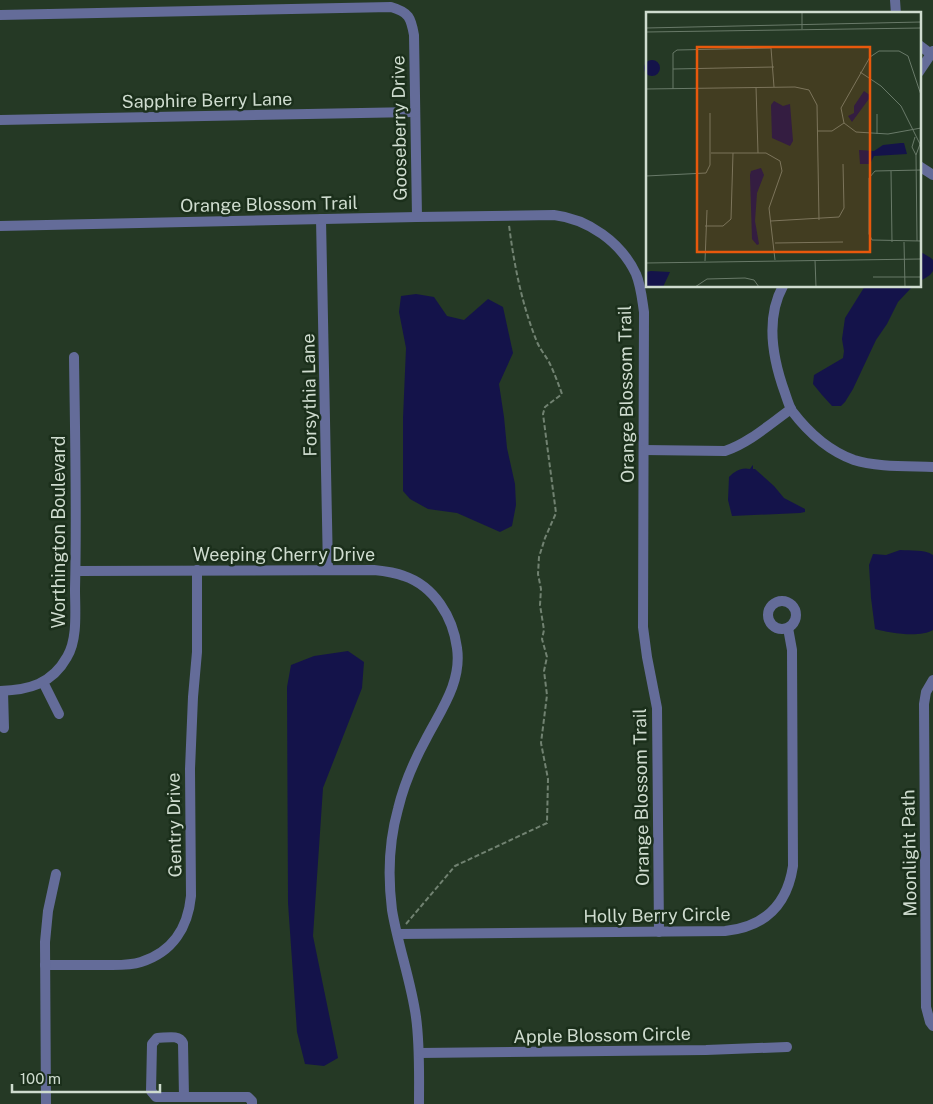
<svg xmlns="http://www.w3.org/2000/svg" width="933" height="1104" viewBox="0 0 933 1104" font-family="'Public Sans',sans-serif">
	<style>
		.water { fill: #14134a }
		.lines { fill: none; stroke-linecap: round; stroke-linejoin: round }
		.path { stroke: #718271; stroke-width: 2; stroke-dasharray: 5 2.5; stroke-linecap: butt }
		.minor { stroke: #646c99; stroke-width: 10 }
		.labels { text-anchor: middle; dominant-baseline: central; stroke-width: 5; stroke-linejoin: round; paint-order: stroke }
		.street-label { font-size: 18px; fill: #cfdccf; stroke: #1b2f1b }
		.inset-road { fill: none; stroke: #697a69; stroke-width: 1 }
		.view { fill: #e8590c; fill-opacity: 0.15; stroke: #e8590c; stroke-width: 2.5 }
		.inset-edge { fill: none; stroke: #cfdccf; stroke-width: 2.5 }
	</style>
	<rect width="100%" height="100%" fill="#253925"/>
	<g class="water">
		<polygon points="919,251 931,258 933,260 933,271 930,275 919,282"/>
		<polygon points="865,286 913,286 898,302 887,324 876,340 853,389 845,402 841,406 832,406 822,395 813,384 814,375 843,358 844,351 842,339 845,318"/>
		<polygon points="416,294 434,297 447,316 464,320 488,299 503,307 513,353 499,384 504,417 507,448 515,484 516,505 512,526 500,532 457,513 428,509 410,499 403,491 403,418 406,348 399,312 401,296"/>
		<path d="M753,465v4h2l19,17 10,12 21,11v3l-5,1 -68,3 -4,-16 1,-23c6,-6 12,-10 21,-8l2,-3z"/>
		<path d="M900,550c11,1 24,-1 33,5v75c-13,8 -44,3 -58,-1l-4,-31 -2,-33 4,-11 13,1z"/>
		<polygon points="348,651 364,662 362,688 323,788 313,936 338,1058 324,1066 305,1064 297,1032 288,903 287,687 291,665 314,656"/>
	</g>
	<g class="lines">
		<path class="path" d="M406,924l49,-58 92,-43 1,-44 -7,-36 6,-48 -3,-24 3,-14 -5,-18 2,-9 -4,-25 1,-16 -3,-15 1,-17 6,-19 11,-25 -13,-99 2,-7 17,-13c-4,-11 -8,-22 -13,-32 -4,-7 -9,-13 -12,-20 -15,-37 -23,-77 -28,-117"/>
		<g class="minor">
			<polyline points="895,0 896,14"/>
			<path d="M0,15l391,-8c18,5 20,11 23,28l3,182"/>
			<polyline points="919,45 931,54"/>
			<polyline points="919,72 933,51"/>
			<polyline points="0,120 415,112"/>
			<polyline points="919,166 933,175"/>
			<polyline points="321,219 328,570"/>
			<path d="M0,226l417,-9 137,-2c34,4 67,27 82,59 5,12 6,25 8,38l-1,315 4,30 10,51 2,224"/>
			<path d="M783,286c-18,33 -10,74 2,107 2,6 4,13 7,18 16,21 37,40 62,49 21,7 56,6 79,7"/>
			<path d="M644,450l81,1c24,-8 45,-27 66,-42"/>
			<path d="M76,571l298,-1c10,1 20,2 30,6 30,10 49,41 53,72 5,34 -16,62 -31,91 -12,22 -22,45 -28,70 -9,32 -10,69 -6,101 6,36 19,71 24,107 4,29 3,58 3,87"/>
			<circle cx="782" cy="615" r="14"/>
			<polyline points="933,680 926,692 924,704 926,1007 930,1022 933,1026"/>
			<polyline points="43,682 59,714"/>
			<path d="M0,691c29,-1 52,-7 67,-34 11,-18 8,-47 8,-68 2,-77 0,-154 -1,-232"/>
			<polyline points="3,691 4,728"/>
			<path d="M398,934l327,-3c39,-4 62,-25 68,-65l-1,-216 -4,-22"/>
			<path d="M45,965c19,0 38,0 58,0 12,0 26,1 38,-3 32,-10 47,-35 50,-66l-1,-127 3,-72 4,-45v-82"/>
			<polyline points="419,1053 706,1050 787,1047"/>
			<path d="M184,1097l-1,-54c-4,-9 -17,-5 -26,-5l-5,6 -1,47 5,6h92l4,4v3"/>
			<polyline points="46,1104 45,942 48,911 56,874"/>
		</g>
	</g>
	<g class="labels">
		<g class="street-label">
			<text transform="translate(207 100) rotate(-1)">Sapphire Berry Lane</text>
			<text transform="translate(399 128) rotate(-91)">Gooseberry Drive</text>
			<text transform="translate(269 204) rotate(-1)">Orange Blossom Trail</text>
			<text transform="translate(626 394) rotate(-91)">Orange Blossom Trail</text>
			<text transform="translate(309 395) rotate(-91)">Forsythia Lane</text>
			<text transform="translate(58 532) rotate(-90)">Worthington Boulevard</text>
			<text x="284" y="554">Weeping Cherry Drive</text>
			<text transform="translate(641 797) rotate(-91)">Orange Blossom Trail</text>
			<text transform="translate(174 825) rotate(-91)">Gentry Drive</text>
			<text transform="translate(909 853) rotate(-91)">Moonlight Path</text>
			<text transform="translate(657 915) rotate(-1)">Holly Berry Circle</text>
			<text transform="translate(602 1035) rotate(-1)">Apple Blossom Circle</text>
		</g>
	</g>
	<g transform="translate(646 12)">
		<rect width="275" height="275" fill="#253925"/>
		<path d="M-2 56a8 8 0 1 1 16 0a8 8 0 1 1-16 0ZM218,79l7,5 -19,26 -4,-6 6,-3v-7zM128,89l9,5 7,-2 3,37 -3,5 -18,-8 -1,-33zM255,131h3l3,11 -33,2 -4,8h-10l-1,-14 15,1 9,-6zM115,156l3,7 -7,18 -2,28 4,23 -2,1 -5,-6 -2,-64 1,-4zM0,260l5,-1 19,1 -7,15h-17z" fill="#14134a"/>
		<path class="inset-road" d="M156,0v17M0,16l275,-6M0,20l275,-4M27,57l101,-2M214,60l21,14 20,20 19,38 -4,11 1,86M110,75l2,66M0,77l149,-2 14,3 8,15 2,115M27,77v-36l4,-3 94,-2 3,39M275,83l-13,-39 -9,-5h-20l-9,6 -29,51 3,15 12,9 32,2 33,-6M231,102v20M171,119h15l12,-8M269,125l-3,10 4,8M65,141h55l14,8 2,10 -13,37 6,52M275,158l-46,1 -6,7v56l3,6 49,1M245,159l1,71M0,164l60,-3 4,-8v-52M125,209l68,-4 5,-9 -1,-44M59,214h18l8,-7 2,-66M258,230l1,45M129,231l68,-1M169,248l1,27M59,249l2,-51M0,251l275,-4M227,265h48M49,275l12,-8 38,-1 9,2 5,7"/>
		<path class="view" d="M51,35h173v205h-173z"/>
		<rect width="275" height="275" class="inset-edge"/>
	</g>
	<path d="M12 1084v8h148v-8" fill="none" stroke="#cfdccf" stroke-width="2.5"/>
	<text x="20" y="1084" font-size="15" fill="#cfdccf" stroke="#1b2f1b" stroke-width="4" paint-order="stroke">100 m</text>
</svg>
